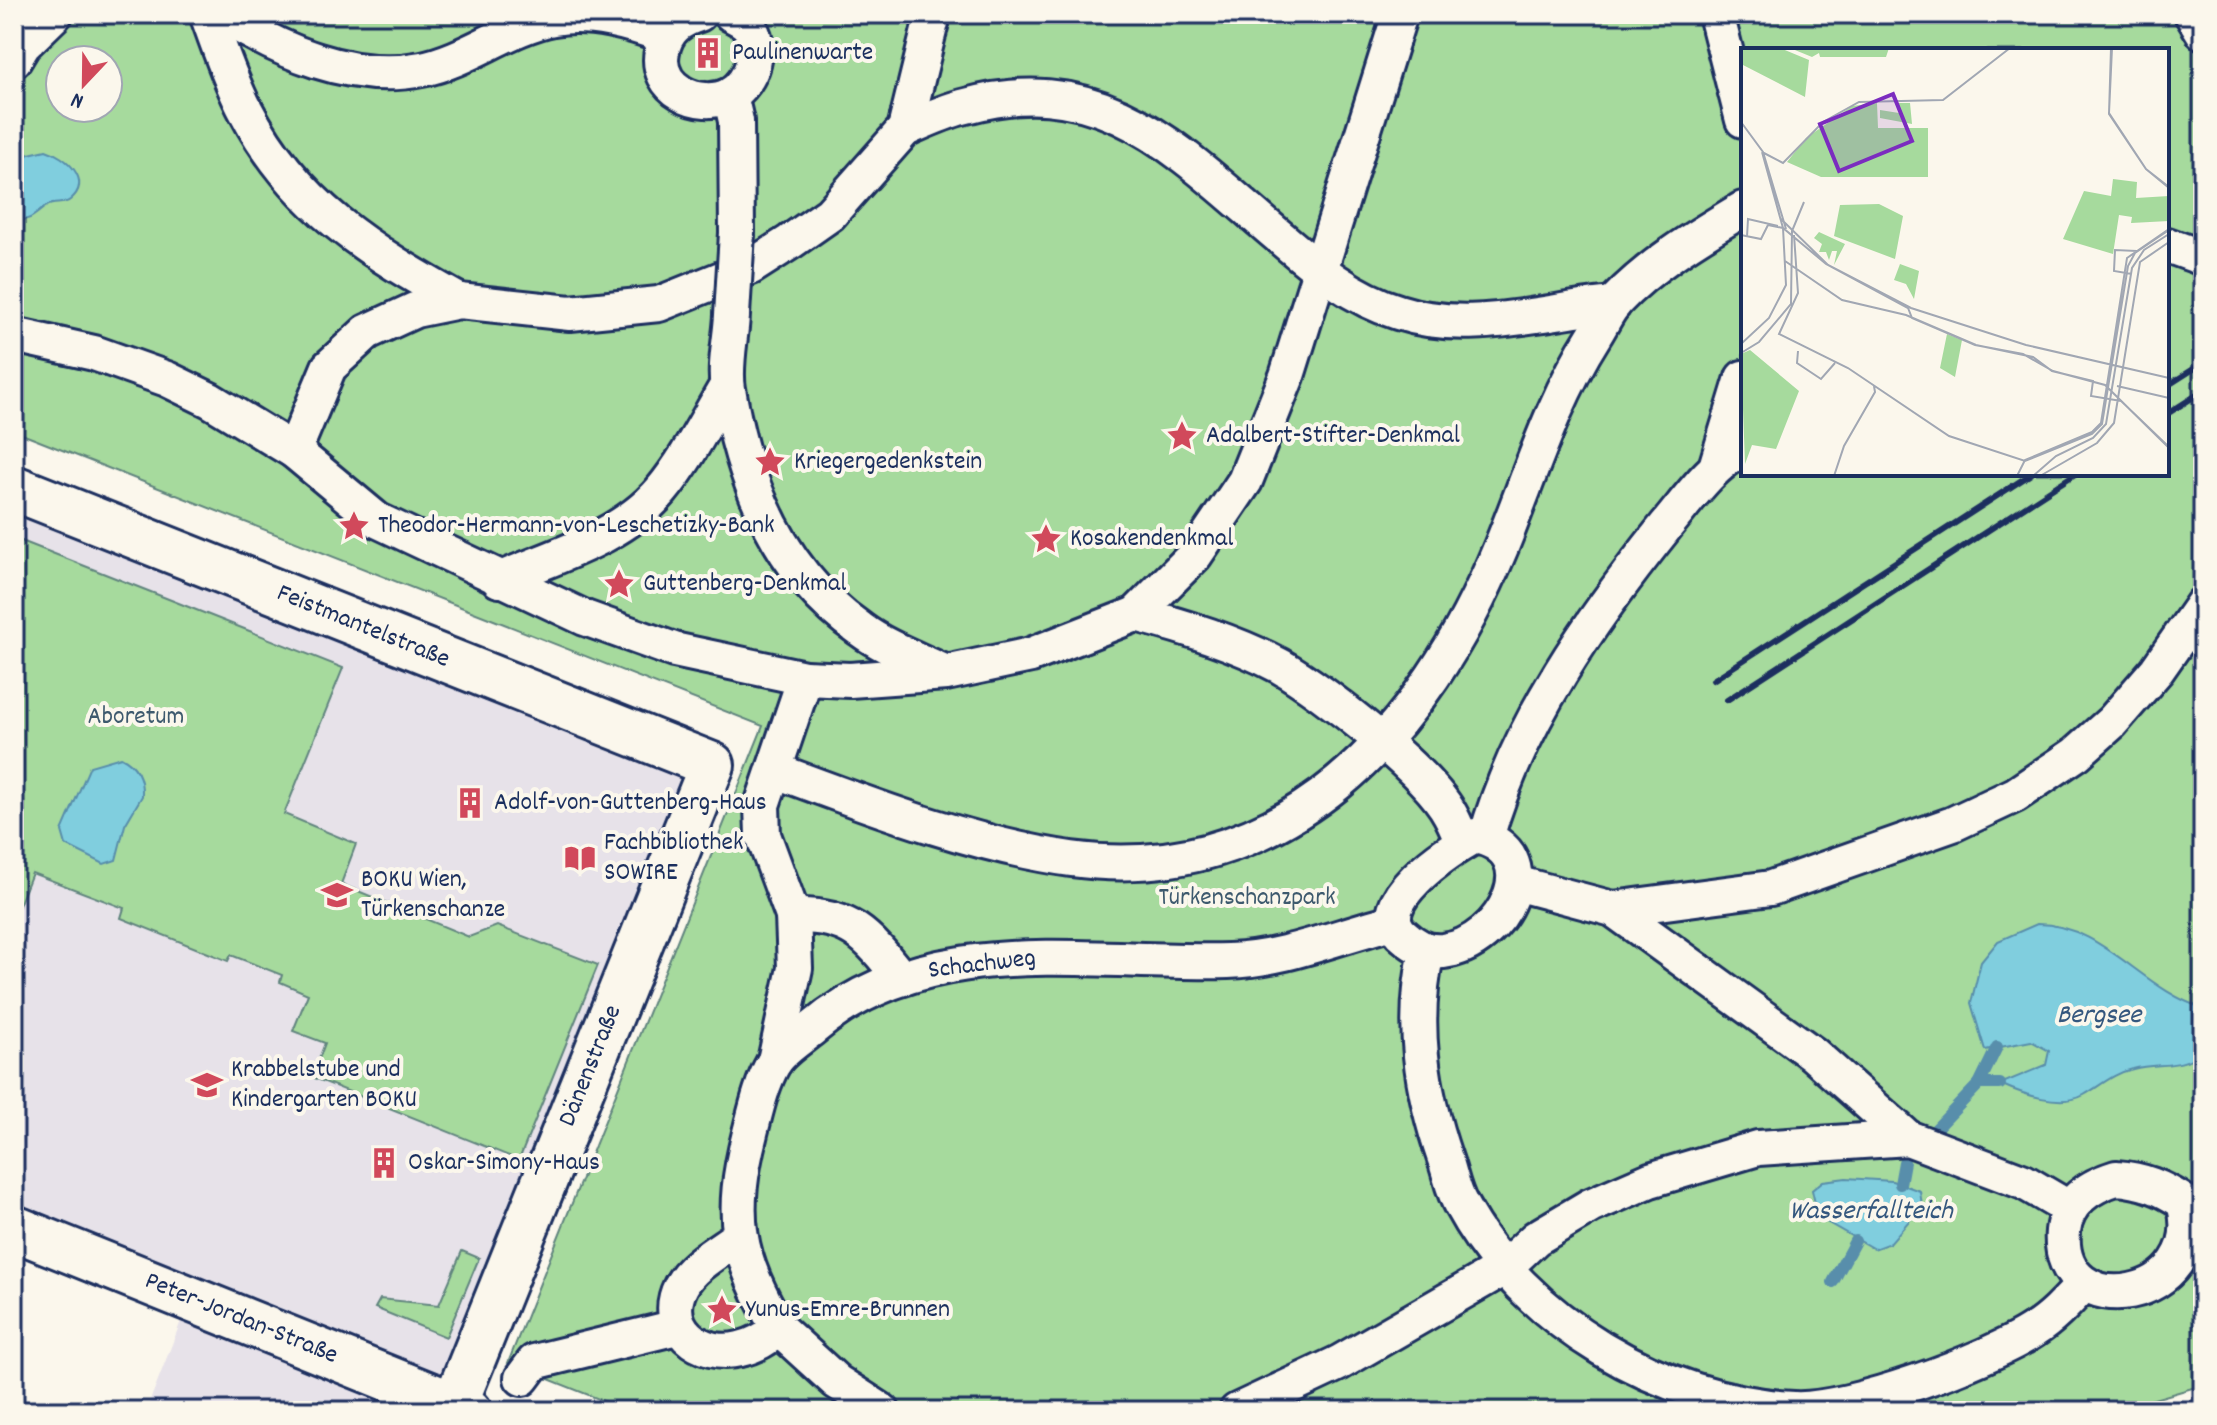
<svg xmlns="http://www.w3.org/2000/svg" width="2217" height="1425" viewBox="0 0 2217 1425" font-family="Dekko,sans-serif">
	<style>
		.built { fill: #e7e2e9 }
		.green { fill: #a6da9d; stroke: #60847e; stroke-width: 2; fill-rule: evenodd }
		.water { fill: #80cede; stroke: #588eab; stroke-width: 2 }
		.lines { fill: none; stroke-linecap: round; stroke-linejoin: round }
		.stream { stroke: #588eab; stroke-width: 12 }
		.pedestrian-casing { stroke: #1b2f5e; stroke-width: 40 }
		.minor-casing { stroke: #1b2f5e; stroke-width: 50 }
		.secondary-casing { stroke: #1b2f5e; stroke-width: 50 }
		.pedestrian { stroke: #fbf7ec; stroke-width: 34 }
		.minor { stroke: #fbf7ec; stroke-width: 44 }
		.secondary { stroke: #fbf7ec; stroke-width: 44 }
		.rail { stroke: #1b2f5e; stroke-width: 6 }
		.pedestrian-bridge-casing { stroke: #1b2f5e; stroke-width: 40; stroke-linecap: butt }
		.pedestrian-bridge { stroke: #fbf7ec; stroke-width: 34 }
		.labels { text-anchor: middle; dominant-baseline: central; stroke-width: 8; stroke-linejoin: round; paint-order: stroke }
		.poi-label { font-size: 26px; fill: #1b2f5e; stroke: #fbf7ec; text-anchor: start }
		.street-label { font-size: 26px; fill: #1b2f5e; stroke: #fbf7ec }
		.park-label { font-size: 26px; fill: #3e5a6e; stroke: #fbf7ec }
		.water-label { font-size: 28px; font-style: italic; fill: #34577e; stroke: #fbf7ec }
		.inset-road { fill: none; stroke: #a1a7b3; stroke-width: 2 }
		.view { fill: #7b2cbf; fill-opacity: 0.15; stroke: #7b2cbf; stroke-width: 4 }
		.inset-edge { fill: none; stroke: #1b2f5e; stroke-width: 4 }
	</style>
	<rect width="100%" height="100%" fill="#fbf7ec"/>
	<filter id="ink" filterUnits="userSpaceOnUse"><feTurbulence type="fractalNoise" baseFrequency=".0125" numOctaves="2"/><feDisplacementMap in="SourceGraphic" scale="16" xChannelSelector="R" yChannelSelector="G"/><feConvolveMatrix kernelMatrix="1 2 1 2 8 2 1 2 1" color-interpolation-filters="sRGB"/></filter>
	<g filter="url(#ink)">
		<polygon class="built" points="14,487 713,764 469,1411 146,1411 190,1298 14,1228"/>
		<g class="green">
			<path d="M14,14h2189v1371l-91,26h-1483l-121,-48 255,-637 -749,-295zM1743,50h424v424h-424zM60,60h48v48h-48z"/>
			<polygon points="14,538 343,668 284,814 356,844 341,884 469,937 497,926 598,965 519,1160 312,1077 325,1043 293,1031 308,994 280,982 282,975 231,955 228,961 121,918 124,908 32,873 14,918"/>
			<polygon points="462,1251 479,1258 446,1337 375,1308 380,1299 439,1305"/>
		</g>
		<g class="water">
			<path d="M46,150c19,6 48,30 24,50 -7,6 -16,1 -23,6 -12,7 -16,17 -33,13v-55l15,-10z"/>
			<path d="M121,757c16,8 22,21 21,39l-17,29 -9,35 -12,4 -38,-19 -4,-14 28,-65z"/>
			<path d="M2037,924c65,0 106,66 166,84v44c-24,18 -44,10 -70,17 -19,4 -33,17 -49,26 -23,13 -62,-1 -84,-11l46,-19 3,-14 -18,-10 -46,9 -14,-47 10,-41 17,-21z"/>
			<polygon points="1846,1178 1892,1181 1920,1191 1922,1206 1890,1243 1874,1249 1818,1217 1812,1190 1823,1181"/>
		</g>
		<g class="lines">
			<g class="stream">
				<polyline points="1979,1084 1997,1047"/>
				<polyline points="1935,1130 1979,1084 2000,1084"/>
				<polyline points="1900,1184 1904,1162"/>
				<polyline points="1833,1282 1855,1241"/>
			</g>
			<defs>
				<g id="pedestrian">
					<path d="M207,14c12,32 23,67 39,97 49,95 124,140 213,190"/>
					<path d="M221,14c59,37 130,69 201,55 46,-9 85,-42 131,-51 37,-7 78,5 113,18"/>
					<path d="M699,14c-20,6 -33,16 -37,37 -8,37 37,60 68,44 22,-12 35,-51 17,-71 -4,-4 -11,-7 -16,-10"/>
					<polyline points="1716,14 1743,120"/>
					<polyline points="2192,14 2203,32"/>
					<polyline points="14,60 23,45 55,14"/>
					<polyline points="730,95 736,121 737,233"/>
					<path d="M905,129c19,-8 38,-17 57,-22 143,-41 219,47 319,131 35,30 71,60 117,74 70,23 144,-1 216,-8"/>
					<polyline points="2167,245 2203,258"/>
					<path d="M732,315c-1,23 -8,51 -4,74 15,93 52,184 132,240 24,18 54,29 82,42"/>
					<polyline points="14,335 94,353 167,379 210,400 294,451 377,520 585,618 674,650 805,678 850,680 946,673 1031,655 1136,614 1195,555 1245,481 1287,376 1400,14"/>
					<polyline points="294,451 329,367 367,332 415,310 459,301 570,313 659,304 751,267 790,242 830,214 905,129 933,14"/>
					<polyline points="1717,464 1743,378"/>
					<path d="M499,580c55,-24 122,-42 162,-89 26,-31 45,-70 66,-105"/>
					<path d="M1136,614c49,13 99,28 144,52 43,25 147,105 170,148 5,9 9,19 13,28"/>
					<path d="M774,770c97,36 194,74 297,89 215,29 355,-129 430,-312 29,-71 51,-145 93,-211 7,-11 13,-24 21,-34 37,-39 83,-66 128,-93"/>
					<path d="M1475,836c76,15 28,109 -32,115 -15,2 -28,-5 -39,-15 -39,-31 47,-88 71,-100z"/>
					<path d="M1486,838c32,-115 106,-220 180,-312 26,-31 42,-57 77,-78"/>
					<polyline points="1515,883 1613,909 1813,1054 1908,1138"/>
					<polyline points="1613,909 1771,888 1953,824 2015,795 2076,754 2112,722 2157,670 2203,604"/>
					<path d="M793,916c57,-2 74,19 107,61"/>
					<path d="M1427,951c-16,72 -6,138 18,208 5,14 8,32 16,46 63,117 201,197 333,204 53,3 195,-49 240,-79 19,-12 34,-29 49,-45"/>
					<polyline points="775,1061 795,968 793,916 763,835 762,805 805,678"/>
					<path d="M2116,1178c27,2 45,9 68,24 28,100 -129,127 -121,29 3,-30 27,-45 53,-53z"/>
					<path d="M738,1237c-19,14 -46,28 -57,49 -21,41 19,73 59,63 15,-3 27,-11 39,-20 -43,-73 -50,-113 -29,-196 6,-23 11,-48 23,-69 8,-14 28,-26 40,-36 115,-99 277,-63 415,-67 58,-2 109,-25 165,-39"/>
					<polyline points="779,1329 837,1382 882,1411"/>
					<polyline points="522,1378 534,1362 677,1327"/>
					<polyline points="1237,1411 1339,1363 1504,1268 1536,1238 1590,1206 1650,1180 1758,1148 1908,1138 2024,1182 2070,1209"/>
				</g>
				<polyline id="minor" points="14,488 712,765 452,1411"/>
				<polyline id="secondary" points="14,1228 469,1411"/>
			</defs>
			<use href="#pedestrian" class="pedestrian-casing"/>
			<use href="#minor" class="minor-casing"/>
			<use href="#secondary" class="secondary-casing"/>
			<use href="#pedestrian" class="pedestrian"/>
			<use href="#minor" class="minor"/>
			<use href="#secondary" class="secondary"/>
			<g class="rail">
				<polyline points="2167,386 2203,363"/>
				<polyline points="2167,414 2203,391"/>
				<polyline points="1713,680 2031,474"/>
				<polyline points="1727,700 2075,474"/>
			</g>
			<defs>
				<polyline id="pedestrian-bridge" points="732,315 737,233"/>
			</defs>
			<use href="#pedestrian-bridge" class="pedestrian-bridge-casing"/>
			<use href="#pedestrian-bridge" class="pedestrian-bridge"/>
		</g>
	</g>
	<defs>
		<symbol id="building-bare" viewBox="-9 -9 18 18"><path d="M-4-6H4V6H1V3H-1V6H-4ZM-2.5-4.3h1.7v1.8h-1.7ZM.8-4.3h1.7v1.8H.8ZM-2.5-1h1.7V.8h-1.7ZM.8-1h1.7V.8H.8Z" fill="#d1495b" stroke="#fbf7ec" stroke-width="2.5" paint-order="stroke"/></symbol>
		<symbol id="sight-bare" viewBox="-9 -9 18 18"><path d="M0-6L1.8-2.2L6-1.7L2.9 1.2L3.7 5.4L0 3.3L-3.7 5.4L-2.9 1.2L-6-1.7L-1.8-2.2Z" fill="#d1495b" stroke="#fbf7ec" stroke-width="2.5" paint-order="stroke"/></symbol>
		<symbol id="library-bare" viewBox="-9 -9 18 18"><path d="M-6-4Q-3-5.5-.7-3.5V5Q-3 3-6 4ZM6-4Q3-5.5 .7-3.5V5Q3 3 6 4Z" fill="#d1495b" stroke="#fbf7ec" stroke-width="2.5" paint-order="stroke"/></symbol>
		<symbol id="university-bare" viewBox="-9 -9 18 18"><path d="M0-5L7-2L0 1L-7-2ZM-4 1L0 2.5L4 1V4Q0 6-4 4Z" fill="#d1495b" stroke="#fbf7ec" stroke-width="2.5" paint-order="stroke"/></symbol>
		<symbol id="school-bare" viewBox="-9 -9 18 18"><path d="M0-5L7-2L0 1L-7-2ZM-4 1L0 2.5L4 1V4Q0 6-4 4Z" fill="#d1495b" stroke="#fbf7ec" stroke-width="2.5" paint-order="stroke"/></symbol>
	</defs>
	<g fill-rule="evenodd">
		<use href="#building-bare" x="686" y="31" width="44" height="44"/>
		<use href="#sight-bare" x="1160" y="414" width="44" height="44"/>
		<use href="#sight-bare" x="748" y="440" width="44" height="44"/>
		<use href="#sight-bare" x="332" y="504" width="44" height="44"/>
		<use href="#sight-bare" x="1024" y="517" width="44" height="44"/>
		<use href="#sight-bare" x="597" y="562" width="44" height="44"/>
		<use href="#building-bare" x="448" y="781" width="44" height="44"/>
		<use href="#library-bare" x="558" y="836" width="44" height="44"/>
		<use href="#university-bare" x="315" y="873" width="44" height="44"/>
		<use href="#school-bare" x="185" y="1063" width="44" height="44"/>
		<use href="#building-bare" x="362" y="1141" width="44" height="44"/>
		<use href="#sight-bare" x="700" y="1288" width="44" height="44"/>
	</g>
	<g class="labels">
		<g class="poi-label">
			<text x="732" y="53">Paulinenwarte</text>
			<text x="1206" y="436">Adalbert-Stifter-Denkmal</text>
			<text x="794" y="462">Kriegergedenkstein</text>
			<text x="378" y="526">Theodor-Hermann-von-Leschetizky-Bank</text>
			<text x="1070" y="539">Kosakendenkmal</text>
			<text x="643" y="584">Guttenberg-Denkmal</text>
			<text x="494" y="803">Adolf-von-Guttenberg-Haus</text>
			<text x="604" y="843">Fachbibliothek<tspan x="604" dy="30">SOWIRE</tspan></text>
			<text x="361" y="880">BOKU Wien,<tspan x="361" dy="30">Türkenschanze</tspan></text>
			<text x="231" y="1070">Krabbelstube und<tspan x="231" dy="30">Kindergarten BOKU</tspan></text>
			<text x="408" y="1163">Oskar-Simony-Haus</text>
			<text x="746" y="1310">Yunus-Emre-Brunnen</text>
		</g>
		<g class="street-label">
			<text transform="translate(363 627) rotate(22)">Feistmantelstraße</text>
			<text transform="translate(982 965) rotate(-7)">Schachweg</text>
			<text transform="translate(591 1066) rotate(-68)">Dänenstraße</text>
			<text transform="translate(241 1319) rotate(22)">Peter-Jordan-Straße</text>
		</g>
		<g class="park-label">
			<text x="136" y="717">Aboretum</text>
			<text x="1247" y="898">Türkenschanzpark</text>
		</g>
		<g class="water-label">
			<text x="2099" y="1017">Bergsee</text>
			<text x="1871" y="1213">Wasserfallteich</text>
		</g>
	</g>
	<g transform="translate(1741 48)">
		<rect width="428" height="428" fill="#fbf7ec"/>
		<path d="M2,0h37l29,12 -4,37 -62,-32zM49,0h99l-3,9h-66l-1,-4 -7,4zM136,55l1,25h50v49h-107l-34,-15 19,-24 46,-32zM158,55h11l2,21 -32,-6v-8l19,3zM372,131l24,3 -1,16 33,-2v25l-38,2 1,-6 -13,-2 -6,39 -50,-15 21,-48 27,5zM138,156l24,12 -8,43 -61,-23 6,-31zM78,184l26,12 -11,21 3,-14h-5l-3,9 -3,-8h-7l3,-8 -8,-6zM159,216l19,7 -5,28 -8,-15 -12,-4zM206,286l15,6 -7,37 -15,-9zM9,302l49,41 -23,58 -24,-4 -7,19 -4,-110z" fill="#a6da9d"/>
		<path class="inset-road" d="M370,0l-2,66 37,55 23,19M371,0l-3,65 37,56 23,18M0,74l22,30 23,77M21,104l21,11 40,-41 36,-20 84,-2 67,-52M40,171l47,46 83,43 115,37 143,33M0,187l20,4 7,-14 15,3 43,36 82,44 4,10 63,27 48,9 30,17 52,14 64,63M53,187l4,58 -19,41 69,34 101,68 76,25 67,-27 10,-10 26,-158 7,-13 34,-23M6,189l1,-18 30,7M44,213l57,39 64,15 70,30 57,12 19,14 41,10 -2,15 30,5M391,226l-18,-3 1,-21 22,1M0,296l28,-26 17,-33 -3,-57 -21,-76M57,303l-1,12 24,16 14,-16M0,305l18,-11 32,-38 1,-73 12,-29M376,338l52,12M378,351l50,48M93,428l10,-30 31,-54 -1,-6M276,428l8,-16 67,-28 9,-9 26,-165 42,-29M292,428l23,-20 37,-18 13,-14 26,-156 12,-18 25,-16M299,428l57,-33 17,-20 26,-161 29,-20"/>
		<path class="view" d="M152,46l19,47 -73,30 -19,-47z"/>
		<rect width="428" height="428" class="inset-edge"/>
	</g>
	<rect width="2217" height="1425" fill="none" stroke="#fbf7ec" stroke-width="48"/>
	<rect x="24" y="24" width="2169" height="1377" fill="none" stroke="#1b2f5e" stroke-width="3" filter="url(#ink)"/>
	<g transform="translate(84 84) rotate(202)"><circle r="38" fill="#fbf7ec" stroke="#a1a7b3" stroke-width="2"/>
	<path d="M0-6L14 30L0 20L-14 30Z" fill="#d1495b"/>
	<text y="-12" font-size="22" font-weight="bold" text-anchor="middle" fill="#1b2f5e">N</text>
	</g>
</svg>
